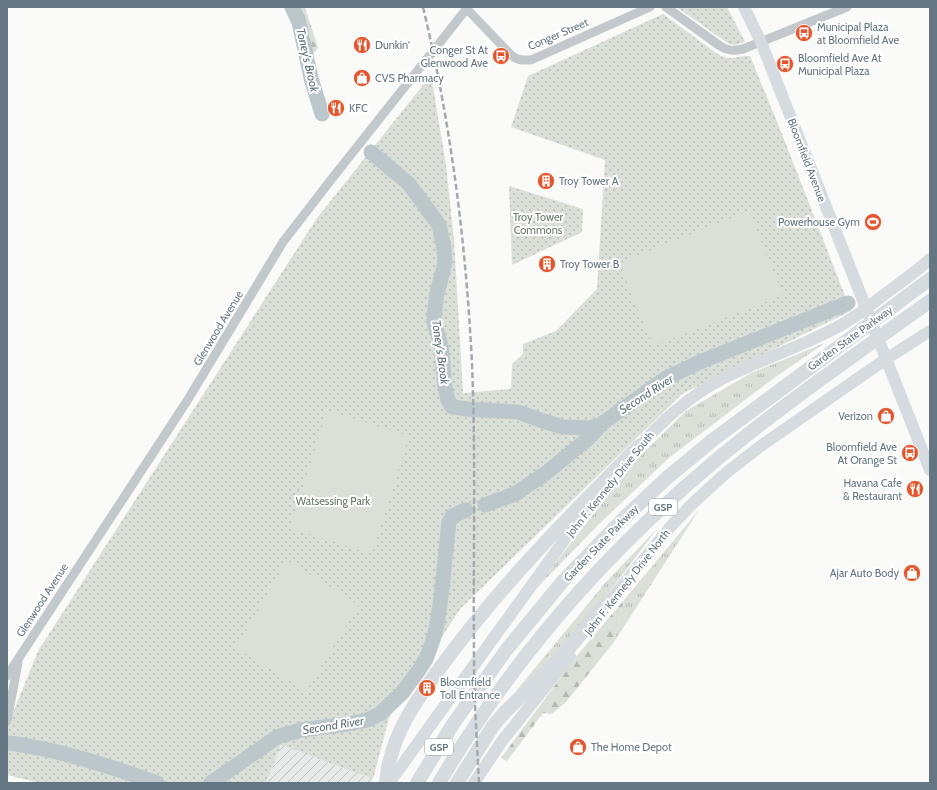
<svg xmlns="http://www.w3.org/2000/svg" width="937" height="790" viewBox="0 0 937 790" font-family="Cabin,sans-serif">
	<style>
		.industrial { fill: url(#industrial-furrows) }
		.grass { fill: url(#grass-tufts) }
		.forest { fill: url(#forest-firs) }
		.park { fill: url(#park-dots) }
		.pitch { fill: #dadfd7 }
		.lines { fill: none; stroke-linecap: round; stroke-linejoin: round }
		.river { stroke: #bbc7cb; stroke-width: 15 }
		.minor { stroke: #c3c8cc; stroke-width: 9 }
		.major { stroke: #d6dbdf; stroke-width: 12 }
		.highway { stroke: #d6dbdf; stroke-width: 14 }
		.rail { stroke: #a2aab0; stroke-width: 2.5; stroke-dasharray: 6 3; stroke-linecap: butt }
		.labels { text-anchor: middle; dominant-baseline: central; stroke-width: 4; stroke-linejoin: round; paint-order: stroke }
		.shield { fill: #fff; stroke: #939fa8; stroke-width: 1 }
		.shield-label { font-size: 10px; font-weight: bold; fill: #657683 }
		.poi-label { font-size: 11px; fill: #657683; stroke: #fff; text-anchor: start }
		.street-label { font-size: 11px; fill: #657683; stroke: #fff }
		.park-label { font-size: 11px; fill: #687a64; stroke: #fff }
		.water-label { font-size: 12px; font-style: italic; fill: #60757c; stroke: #fff }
	</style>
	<defs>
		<pattern id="industrial-furrows" width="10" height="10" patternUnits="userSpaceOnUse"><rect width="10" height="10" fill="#e8e9e9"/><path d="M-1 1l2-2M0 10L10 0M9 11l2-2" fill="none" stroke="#c0c1c2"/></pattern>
		<pattern id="grass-tufts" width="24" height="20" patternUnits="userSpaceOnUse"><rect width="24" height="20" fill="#dadfd7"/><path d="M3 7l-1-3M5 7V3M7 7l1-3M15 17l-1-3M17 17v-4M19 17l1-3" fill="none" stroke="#b4b9b4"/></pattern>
		<pattern id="forest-firs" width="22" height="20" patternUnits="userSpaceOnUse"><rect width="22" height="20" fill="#dadfd7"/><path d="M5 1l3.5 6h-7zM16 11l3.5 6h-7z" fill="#b4b9b4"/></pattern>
		<pattern id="park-dots" width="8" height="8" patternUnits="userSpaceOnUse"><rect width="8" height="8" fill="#dadfd7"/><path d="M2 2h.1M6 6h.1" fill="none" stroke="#b4b9b4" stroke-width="1.8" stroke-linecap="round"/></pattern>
	</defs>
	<rect width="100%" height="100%" fill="#fafaf8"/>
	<polygon class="industrial" points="281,745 373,779 371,783 266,783"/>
	<g class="grass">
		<polygon points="825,343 774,378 670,457 598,525 532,593 634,462 686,411 751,373"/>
		<polygon points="699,510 614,642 624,600"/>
		<polygon points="657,529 582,628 553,662 516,691 606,582"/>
	</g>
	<g class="forest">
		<polygon points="288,7 305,7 318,48 311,57 309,86"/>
		<polygon points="624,600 614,642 566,702 552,714 543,713 507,761 501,758 576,657"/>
	</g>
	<g class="park">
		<polygon points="679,7 727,7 745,42 734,45 729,44 678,8"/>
		<path d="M663,14l53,39c17,10 19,2 34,3l32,78 69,177 -169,83 -222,215 -71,109 -16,61 -92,-34 -15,38h-227l-32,-8v-58l4,1 27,-67 279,-433 114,-143 15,90 8,75 9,153 48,-4 1,-25 11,-10v-10l33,-13 41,-42 8,-129 -94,-33 17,-51z"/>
		<polygon points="509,186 583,209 582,232 512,265"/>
	</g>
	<g class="pitch">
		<polygon points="749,211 783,295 653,346 619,263"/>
		<polygon points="327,410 409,436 372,554 290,528"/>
		<polygon points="287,560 359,605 306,691 236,648"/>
	</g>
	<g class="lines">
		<g class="river">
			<polyline points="292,7 299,22 311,78 322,114"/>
			<polyline points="371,152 409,184 439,225 444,249 445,263 437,293 434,316 434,322 441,345 445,387 448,400 452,407 467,409 518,412 546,422 563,427 590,428 600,425"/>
			<polyline points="485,505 515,494 546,473 590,437 600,425 666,378 700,362 848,303"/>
			<path d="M10,743c50,7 99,23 147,40"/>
			<polyline points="211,783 277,737 301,730 348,724 367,720 380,714 403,692 419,670 426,659 433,640 437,625 441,597 449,522 452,516 466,510"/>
		</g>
		<g class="minor">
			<path d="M666,7l54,39c8,5 14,5 23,3l104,-42"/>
			<path d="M467,9l44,46c7,6 12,5 20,5l119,-53"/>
			<polyline points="7,676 187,401 283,242 330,181 468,7"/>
			<polyline points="7,721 18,663"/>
		</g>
		<g class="major">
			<polyline points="744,7 761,42 930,470"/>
			<path d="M634,453c24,-29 54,-56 88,-74 39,-20 82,-33 121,-55 15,-9 28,-19 42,-30 15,-11 31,-22 45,-35"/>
			<polyline points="600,613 672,525 693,503 726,473 762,445 886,359 930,331"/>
			<polyline points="389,783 573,528 604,489"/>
			<polyline points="474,783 502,741 570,656"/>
		</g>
		<g class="highway">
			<path d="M386,783c4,-51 36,-91 66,-131 56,-74 121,-140 187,-206"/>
			<polyline points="417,783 453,724 507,649 563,581 625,517 668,477 714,439 930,279"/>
			<path d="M439,783c72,-122 167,-231 276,-322 68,-57 143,-108 215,-160"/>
			<polyline points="457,783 493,726 505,712 560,659 605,605"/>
		</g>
		<path class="rail" d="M423,7c28,117 43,236 49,357 4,98 1,196 2,294 0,42 3,83 5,125"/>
	</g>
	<defs>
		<symbol id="bus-disc" viewBox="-11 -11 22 22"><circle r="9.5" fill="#e4572e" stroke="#fff"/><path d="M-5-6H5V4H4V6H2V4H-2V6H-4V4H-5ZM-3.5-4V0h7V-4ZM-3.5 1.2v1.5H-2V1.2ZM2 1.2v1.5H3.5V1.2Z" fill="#fff"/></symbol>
		<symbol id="restaurant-disc" viewBox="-11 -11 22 22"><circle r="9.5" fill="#e4572e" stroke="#fff"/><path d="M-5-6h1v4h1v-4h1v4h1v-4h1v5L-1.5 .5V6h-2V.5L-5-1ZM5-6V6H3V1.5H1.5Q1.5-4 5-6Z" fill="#fff"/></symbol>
		<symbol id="shop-disc" viewBox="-11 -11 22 22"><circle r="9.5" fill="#e4572e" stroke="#fff"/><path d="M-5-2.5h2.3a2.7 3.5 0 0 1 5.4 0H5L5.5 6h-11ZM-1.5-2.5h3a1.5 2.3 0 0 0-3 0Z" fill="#fff"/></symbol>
		<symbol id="building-disc" viewBox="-11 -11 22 22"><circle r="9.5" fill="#e4572e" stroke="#fff"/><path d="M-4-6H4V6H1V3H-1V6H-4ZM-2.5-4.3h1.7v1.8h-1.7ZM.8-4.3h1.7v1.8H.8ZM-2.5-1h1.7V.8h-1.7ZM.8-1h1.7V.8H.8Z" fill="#fff"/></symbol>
		<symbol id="stadium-disc" viewBox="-11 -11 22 22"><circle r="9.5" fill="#e4572e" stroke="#fff"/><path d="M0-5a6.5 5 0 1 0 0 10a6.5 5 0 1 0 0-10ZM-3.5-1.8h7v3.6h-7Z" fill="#fff"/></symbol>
	</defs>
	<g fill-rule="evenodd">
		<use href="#bus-disc" x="794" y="23" width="20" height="20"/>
		<use href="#restaurant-disc" x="352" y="35" width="20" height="20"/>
		<use href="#bus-disc" x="491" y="46" width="20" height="20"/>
		<use href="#bus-disc" x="775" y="54" width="20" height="20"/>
		<use href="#shop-disc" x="352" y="68" width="20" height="20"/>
		<use href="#restaurant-disc" x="326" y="98" width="20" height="20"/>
		<use href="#building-disc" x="536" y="171" width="20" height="20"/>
		<use href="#stadium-disc" x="863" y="212" width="20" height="20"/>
		<use href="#building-disc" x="537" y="254" width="20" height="20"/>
		<use href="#shop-disc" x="876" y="406" width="20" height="20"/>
		<use href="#bus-disc" x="900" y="443" width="20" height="20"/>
		<use href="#restaurant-disc" x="905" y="479" width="20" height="20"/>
		<use href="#shop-disc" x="902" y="563" width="20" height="20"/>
		<use href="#building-disc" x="417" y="678" width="20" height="20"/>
		<use href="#shop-disc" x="568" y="737" width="20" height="20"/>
	</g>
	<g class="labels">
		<g class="shield">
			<rect x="649" y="499" width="28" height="16" rx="3"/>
			<rect x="425" y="739" width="28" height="16" rx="3"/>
		</g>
		<g class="shield-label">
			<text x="663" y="507">GSP</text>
			<text x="439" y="747">GSP</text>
		</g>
		<g class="poi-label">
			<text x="817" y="27">Municipal Plaza<tspan x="817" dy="13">at Bloomfield Ave</tspan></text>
			<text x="375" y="45">Dunkin'</text>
			<text x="488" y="50" text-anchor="end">Conger St At<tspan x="488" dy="13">Glenwood Ave</tspan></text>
			<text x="798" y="58">Bloomfield Ave At<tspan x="798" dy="13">Municipal Plaza</tspan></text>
			<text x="375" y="78">CVS Pharmacy</text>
			<text x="349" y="108">KFC</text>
			<text x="559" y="181">Troy Tower A</text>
			<text x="860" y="222" text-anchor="end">Powerhouse Gym</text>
			<text x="560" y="264">Troy Tower B</text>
			<text x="873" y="416" text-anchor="end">Verizon</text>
			<text x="897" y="447" text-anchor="end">Bloomfield Ave<tspan x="897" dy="13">At Orange St</tspan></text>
			<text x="902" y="483" text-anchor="end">Havana Cafe<tspan x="902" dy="13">&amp; Restaurant</tspan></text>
			<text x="899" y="573" text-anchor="end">Ajar Auto Body</text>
			<text x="440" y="682">Bloomfield<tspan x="440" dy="13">Toll Entrance</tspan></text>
			<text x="591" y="747">The Home Depot</text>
		</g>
		<g class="street-label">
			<text transform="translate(558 34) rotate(-23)">Conger Street</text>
			<text transform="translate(807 160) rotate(69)">Bloomfield Avenue</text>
			<text transform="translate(218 328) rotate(-59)">Glenwood Avenue</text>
			<text transform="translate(850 338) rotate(-36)">Garden State Parkway</text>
			<text transform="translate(610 484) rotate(-51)">John F. Kennedy Drive South</text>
			<text transform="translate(601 543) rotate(-46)">Garden State Parkway</text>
			<text transform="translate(627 582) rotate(-52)">John F. Kennedy Drive North</text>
			<text transform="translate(42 600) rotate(-57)">Glenwood Avenue</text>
		</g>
		<g class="park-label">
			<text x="538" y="217">Troy Tower<tspan x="538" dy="13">Commons</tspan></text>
			<text x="333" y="501">Watsessing Park</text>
		</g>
		<g class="water-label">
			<text transform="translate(308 60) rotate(77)">Toney's Brook</text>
			<text transform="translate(441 352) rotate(82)">Toney's Brook</text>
			<text transform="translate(646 394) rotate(-33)">Second River</text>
			<text transform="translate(333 725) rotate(-9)">Second River</text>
		</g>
	</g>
	<rect width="937" height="790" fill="none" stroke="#657683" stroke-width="16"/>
</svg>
